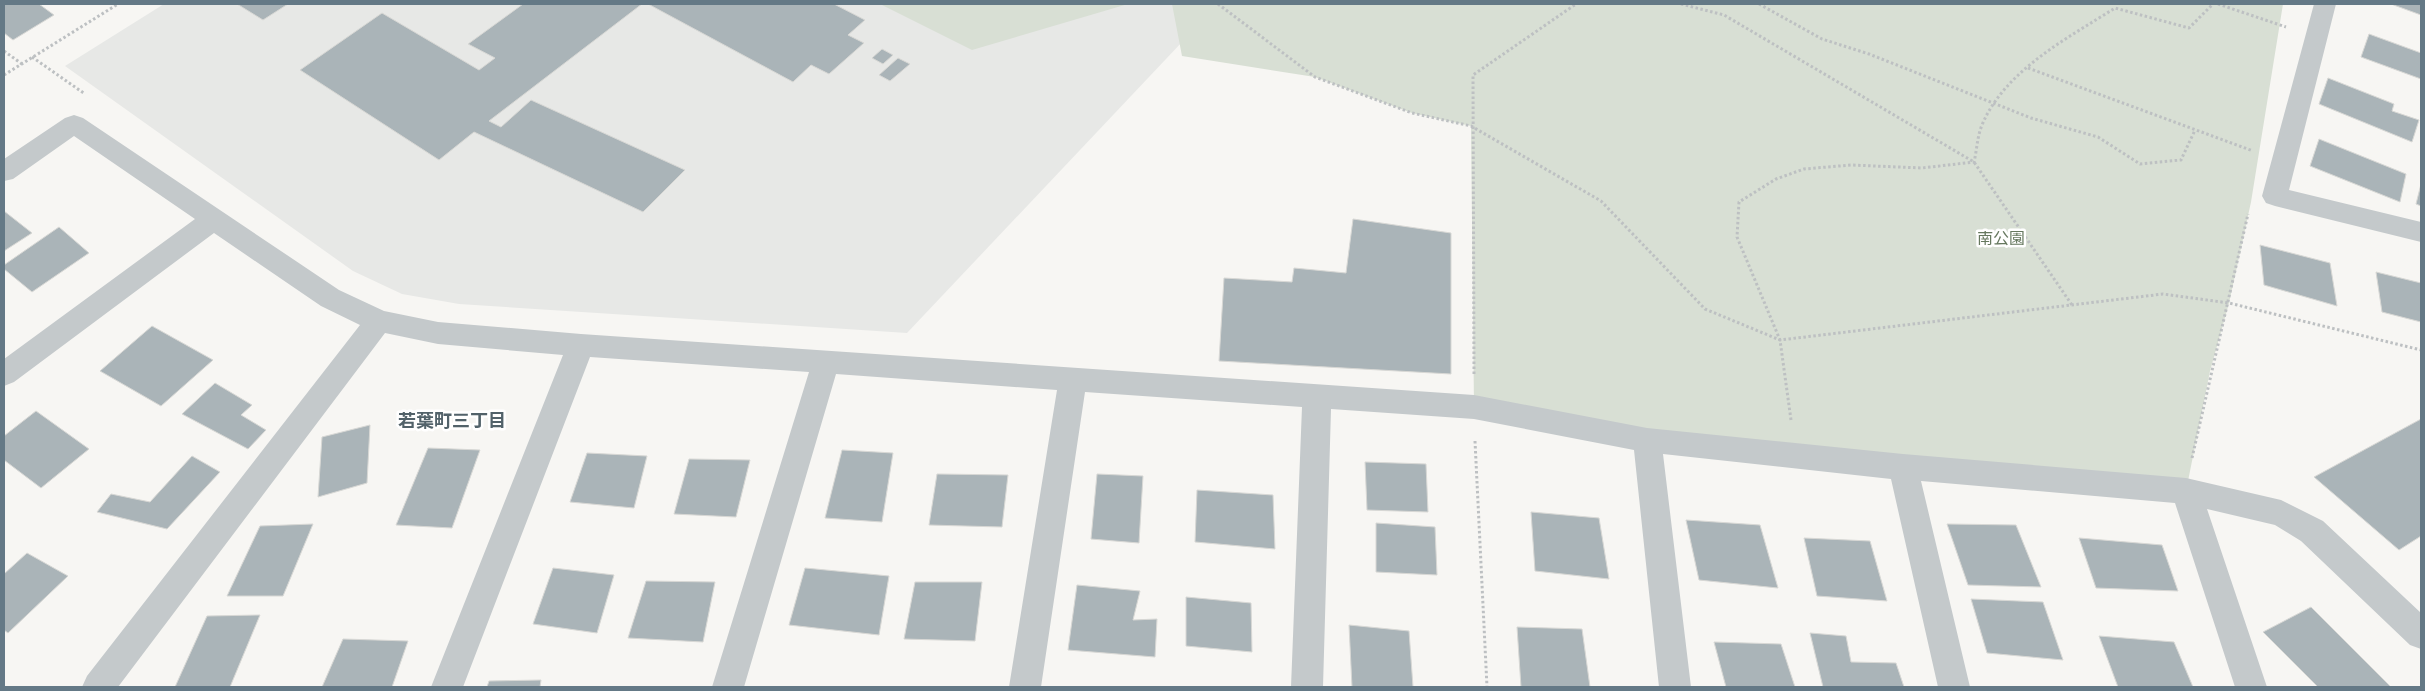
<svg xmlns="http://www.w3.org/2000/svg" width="2425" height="691" viewBox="0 0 2425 691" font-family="'Nunito Sans','Noto Sans JP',sans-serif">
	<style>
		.built { fill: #e7e8e6 }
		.green { fill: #d8dfd4 }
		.building { fill: #aab4b8; stroke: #d8d8d5 }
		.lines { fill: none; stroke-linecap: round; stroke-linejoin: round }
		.path { stroke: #bdc0c2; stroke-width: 3; stroke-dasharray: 2.5 2.5; stroke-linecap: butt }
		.minor { fill: #c4c9cb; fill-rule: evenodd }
		.labels { text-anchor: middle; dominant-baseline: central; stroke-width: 5; stroke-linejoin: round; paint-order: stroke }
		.park-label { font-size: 16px; fill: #66785f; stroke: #fff }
		.neighbourhood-label { font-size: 18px; font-weight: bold; fill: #52626a; stroke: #fff }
	</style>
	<rect width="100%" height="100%" fill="#f7f6f3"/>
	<polygon class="built" points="164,4 1184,4 1200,23 907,333 459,304 402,294 353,271 65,66"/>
	<g class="green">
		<polygon points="880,4 1128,4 972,50"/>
		<polygon points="1172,4 2283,4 2251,202 2229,303 2210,371 2186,491 1903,467 1474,407 1471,126 1412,113 1315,77 1182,56"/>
	</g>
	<g class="building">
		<polygon points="4,4 39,4 54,15 13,40 4,33"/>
		<polygon points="237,4 288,4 263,20"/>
		<polygon points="523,4 642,4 489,121 501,127 531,100 685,170 643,212 474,132 439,160 300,70 382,13 479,70 495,58 468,44"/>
		<polygon points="648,4 834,4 865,20 848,35 864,43 829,74 811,65 793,82"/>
		<polygon points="2391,4 2421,4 2421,15"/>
		<polygon points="2369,34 2421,53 2421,79 2361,57"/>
		<polygon points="882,49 893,55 883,64 872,58"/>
		<polygon points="898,58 910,64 890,81 879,75"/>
		<polygon points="2328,78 2394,104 2392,111 2419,120 2412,142 2319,104"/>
		<polygon points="2319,139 2406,174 2400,202 2310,166"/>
		<polygon points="2421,184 2421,206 2416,204"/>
		<polygon points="4,211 32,233 4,251"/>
		<polygon points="1353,219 1451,233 1451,374 1219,361 1224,278 1292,282 1294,268 1346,273"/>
		<polygon points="59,227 89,253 32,292 4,269 4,265"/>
		<polygon points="2260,245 2330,263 2337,306 2264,285"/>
		<polygon points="2376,272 2421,283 2421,322 2382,312"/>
		<polygon points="152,326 213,360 161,406 100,371"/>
		<polygon points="215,383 252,405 241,415 266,430 248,449 182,414"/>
		<polygon points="36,411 89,449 41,488 4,460 4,436"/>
		<polygon points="2421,419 2421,536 2399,550 2314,477"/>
		<polygon points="370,425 367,483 318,497 322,437"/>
		<polygon points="428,448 480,450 452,528 396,525"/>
		<polygon points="842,450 893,453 882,522 825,518"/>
		<polygon points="587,453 647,456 634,508 570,502"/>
		<polygon points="192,456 220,472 167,529 97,512 111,494 150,502"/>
		<polygon points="689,459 750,460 736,517 674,514"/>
		<polygon points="1365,462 1426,464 1428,512 1367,510"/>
		<polygon points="937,474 1008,475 1002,527 929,525"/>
		<polygon points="1097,474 1143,476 1139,543 1091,539"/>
		<polygon points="1197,490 1273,495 1275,549 1195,542"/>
		<polygon points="1531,512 1599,518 1609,579 1535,571"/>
		<polygon points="1686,520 1760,525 1778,588 1699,580"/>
		<polygon points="1376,523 1435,527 1437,575 1376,572"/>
		<polygon points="313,524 283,596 227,596 260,526"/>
		<polygon points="1947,524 2016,525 2041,587 1968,585"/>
		<polygon points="1804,538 1870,541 1887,601 1817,596"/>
		<polygon points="2079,538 2162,545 2178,591 2096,588"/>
		<polygon points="27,553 68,576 8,633 4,630 4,574"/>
		<polygon points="553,568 614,575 597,633 533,624"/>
		<polygon points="805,568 889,576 879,635 789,625"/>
		<polygon points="646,581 715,582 703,642 628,638"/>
		<polygon points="915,582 982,582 975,641 904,639"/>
		<polygon points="1077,585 1140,591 1133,620 1157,619 1155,657 1068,650"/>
		<polygon points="1186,597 1251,603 1252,652 1186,646"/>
		<polygon points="1971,599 2043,602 2063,660 1987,653"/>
		<polygon points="2311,607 2391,687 2318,687 2263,632"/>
		<polygon points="260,615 230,687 175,687 207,616"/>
		<polygon points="1349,625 1409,631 1413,687 1352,687"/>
		<polygon points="1517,627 1582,629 1590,687 1521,687"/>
		<polygon points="1810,633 1846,636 1851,662 1896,663 1904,687 1823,687"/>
		<polygon points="2099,636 2174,642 2193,687 2118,687"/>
		<polygon points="343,639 408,641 392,687 322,687"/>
		<polygon points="1714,642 1781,644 1795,687 1726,687"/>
		<polygon points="541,680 540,687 487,687 489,681"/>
	</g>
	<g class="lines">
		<g class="path">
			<polyline points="1218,4 1315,77 1412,113 1471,126 1601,201 1705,309 1780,340 2163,294 2229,303 2421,350"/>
			<polyline points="1681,4 1724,15 1974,162 2072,305"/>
			<polyline points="1759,4 1822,39 1869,54 2031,118 2098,137 2140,164 2181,160 2195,130"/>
			<polyline points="2218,4 2286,27"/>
			<polyline points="4,51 22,64"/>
			<polyline points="32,57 85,94"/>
			<polyline points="2028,68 2253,151"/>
			<polyline points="4,75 118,4"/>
			<polyline points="1474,374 1473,75 1576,4"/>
			<path d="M1791,420l-11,-80 -43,-103 2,-35 37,-23 28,-10 47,-4 71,3 52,-6c3,-12 3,-25 8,-37 23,-55 86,-87 133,-117l74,20 24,-24"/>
			<polyline points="1475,441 1487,687"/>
			<polyline points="2192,458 2248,214"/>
		</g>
		<g class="minor">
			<polygon points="2314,4 2336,4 2289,190 2421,222 2421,242 2275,206 2266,203 2262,196"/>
			<polygon points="74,115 83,118 339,290 384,311 438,322 581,334 1474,395 1647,428 1903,454 2186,478 2281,500 2323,521 2421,613 2421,649 2410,645 2301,541 2275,525 2207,509 2267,687 2235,687 2175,503 1921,481 1970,687 1938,687 1891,479 1663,454 1691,687 1659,687 1634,450 1474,419 1331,409 1323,687 1291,687 1302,407 1085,392 1041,687 1009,687 1057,390 836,374 744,687 712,687 809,372 590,357 463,687 431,687 563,355 438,344 385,333 118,687 82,687 87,676 360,325 321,306 214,233 14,382 4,386 4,359 195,219 74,136 13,179 4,181 4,159 65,118"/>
		</g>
	</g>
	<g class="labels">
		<g class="park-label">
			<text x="2001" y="239">南公園</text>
		</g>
		<g class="neighbourhood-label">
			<text x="452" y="421">若葉町三丁目</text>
		</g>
	</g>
	<rect width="2425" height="691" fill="none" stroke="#647986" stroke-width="10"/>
</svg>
